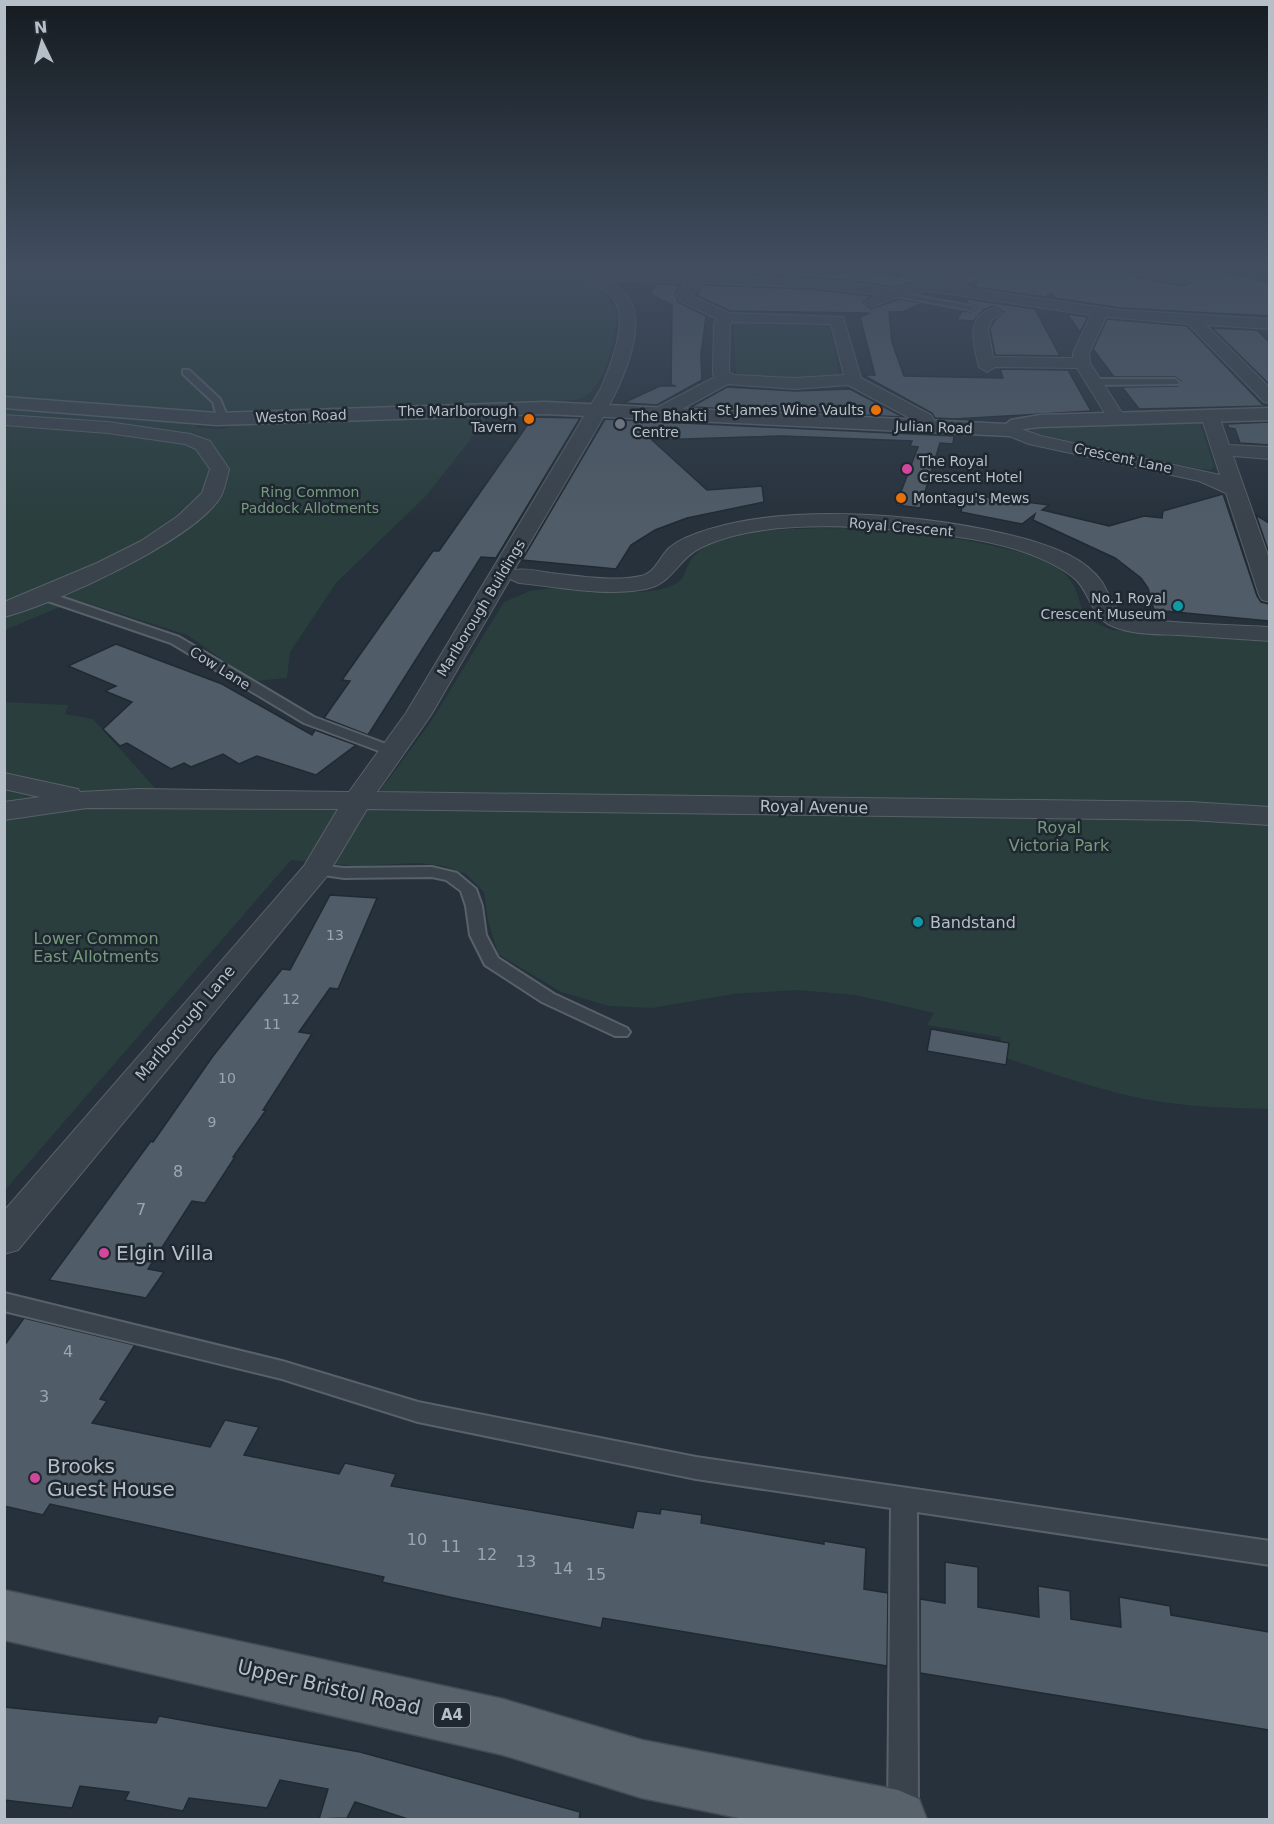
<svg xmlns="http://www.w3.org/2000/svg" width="1274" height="1824" viewBox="0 0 1274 1824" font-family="'DejaVu Sans',sans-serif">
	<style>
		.green { fill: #293e3d }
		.building { fill: #505c67; stroke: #212a32; stroke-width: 1.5 }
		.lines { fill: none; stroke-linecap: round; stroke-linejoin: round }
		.service-casing { stroke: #586169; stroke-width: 4 }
		.minor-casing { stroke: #586169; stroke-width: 2 }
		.tertiary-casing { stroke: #586169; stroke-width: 3 }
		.primary-casing { stroke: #434c54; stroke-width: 3 }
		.service { fill: #3a434b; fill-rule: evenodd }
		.minor { fill: #3a434b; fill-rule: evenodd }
		.tertiary { fill: #3a434b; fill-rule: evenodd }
		.primary { fill: #58626b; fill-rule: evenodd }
		.food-dot { fill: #e8710a; stroke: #1f2830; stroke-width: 2 }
		.worship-dot { fill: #6b7280; stroke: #1f2830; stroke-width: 2 }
		.hotel-dot { fill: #d1479c; stroke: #1f2830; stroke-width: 2 }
		.culture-dot { fill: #0f9aa8; stroke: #1f2830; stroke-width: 2 }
		.labels { text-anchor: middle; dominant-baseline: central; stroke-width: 5; stroke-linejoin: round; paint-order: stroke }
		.far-poi-label { font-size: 14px; fill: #b6bec7; stroke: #1f2830; text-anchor: end }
		.far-street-label { font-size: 14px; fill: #b6bec7; stroke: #1f2830 }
		.far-park-label { font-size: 14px; fill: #769a7c; stroke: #1f2830 }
		.number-label { font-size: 14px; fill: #9ca6af }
		.shield { fill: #1f2830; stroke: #89919a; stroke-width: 1.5 }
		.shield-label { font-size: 15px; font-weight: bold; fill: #b6bec7 }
		.street-label { font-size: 16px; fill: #b6bec7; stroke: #1f2830 }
		.park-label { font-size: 16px; fill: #769a7c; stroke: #1f2830 }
		.poi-label { font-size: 16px; fill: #b6bec7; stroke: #1f2830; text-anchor: start }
		.near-number-label { font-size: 16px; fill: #9ca6af }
		.near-poi-label { font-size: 20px; fill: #b6bec7; stroke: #1f2830; text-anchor: start }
		.near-street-label { font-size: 20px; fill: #b6bec7; stroke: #1f2830 }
	</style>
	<rect width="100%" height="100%" fill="#26313b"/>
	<g class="green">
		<path d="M4,270h572c15,12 41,28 41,50 -5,26 -12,73 -41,80l-268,13h-87l-216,-17z"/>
		<polygon points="738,322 826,323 830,325 839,374 837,377 829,378 739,375 736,373 734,323"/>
		<polygon points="5,407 196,423 197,428 223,429 237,424 254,423 485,414 485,421 426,496 336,583 290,652 287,678 253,681 187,635 77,600 5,630"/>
		<polygon points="1195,422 1200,424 1214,466 1211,470 1200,469 1044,435 1033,432 1033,429"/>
		<path d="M821,528c59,0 116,5 173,18 22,5 46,10 65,23 32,24 6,45 54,61l156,12v467c-40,-1 -84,-2 -125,-10 -47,-9 -92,-26 -138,-41l-6,-21 -73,-12 7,-12 -79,-18 -58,-5 -63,4 -82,14 -43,-2 -48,-14 -63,-38 -10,-33 -4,-29 -18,-18 -22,-8 -25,-3 -62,3 -66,-6 -286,330v-488l64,3 -4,9 28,5 62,69 222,7 53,-72 74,-121 26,-11 22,-3 91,4c13,-2 36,-4 41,-17 4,-10 6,-17 15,-24 32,-24 84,-21 122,-23z"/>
	</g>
	<g class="building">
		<polygon points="712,270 780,270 838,275 849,270 859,270 901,277 902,270 944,270 938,277 940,282 919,281 892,287 840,279 712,273"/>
		<polygon points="973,270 1124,270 1133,276 1184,286 1193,281 1191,276 1165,270 1209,270 1269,282 1269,316 1120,308 1055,298 1051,293 1045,297 975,287 979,279 969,284 960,279 970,275"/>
		<polygon points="656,284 681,285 675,293 678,302 706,316 701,355 702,380 657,405 623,403 660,386 676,386 671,385 672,305 650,294"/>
		<polygon points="703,285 812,289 871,296 863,302 871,309 899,299 923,303 903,312 889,312 892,342 904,376 1003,378 1000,369 1068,370 1091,411 955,419 935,418 932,413 863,375 875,375 860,317 869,313 730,311 696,295"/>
		<polygon points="968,299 1035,309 1060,356 995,355 990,329 994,321 1004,312 993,306 983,310 974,321 957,320 962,311 971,312 977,309 976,306 966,303"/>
		<polygon points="1067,314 1088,317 1080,332"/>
		<polygon points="1107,319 1187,326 1262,404 1269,406 1139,409 1122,387 1178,386 1181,381 1175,377 1114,377 1093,349"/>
		<polygon points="1212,328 1257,330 1269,342 1269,384"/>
		<polygon points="727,387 795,391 850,389 903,417 691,407"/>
		<polygon points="533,417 580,418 496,558 481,557 368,735 324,718 350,681 342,680 433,551 439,551"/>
		<polygon points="605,419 662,422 954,436 953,444 940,443 920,508 896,505 918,447 910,446 912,441 782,436 652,440 707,490 762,486 764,502 687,518 655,530 631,545 616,569 522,560"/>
		<polygon points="1269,422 1269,445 1240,443 1235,429 1229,428 1227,424"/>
		<polygon points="964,494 1049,505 1042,510 1109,526 1144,516 1162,518 1163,511 1223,494 1257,596 1261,602 1269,604 1269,621 1154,610 1148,588 1141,578 1115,558 1033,520 1035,514 1022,524 961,512"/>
		<polygon points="1256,515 1269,523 1269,553"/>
		<polygon points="116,644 222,684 312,735 315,730 356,745 316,775 257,756 239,764 223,754 191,767 184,763 171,769 127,743 120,746 103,729 132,702 105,691 116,686 68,666"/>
		<polygon points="330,895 377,898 338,989 330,988 299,1032 312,1034 263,1110 266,1110 233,1157 235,1157 205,1203 192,1201 148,1269 164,1272 146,1298 49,1280 151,1141 153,1142 213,1056 282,969 290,970"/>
		<polygon points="931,1029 1009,1043 1006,1065 927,1051"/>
		<polygon points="24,1318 135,1345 100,1399 107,1401 92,1423 210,1447 225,1420 259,1427 244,1455 339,1474 345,1463 396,1474 391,1486 633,1528 637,1511 660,1514 661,1509 702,1515 701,1523 824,1544 824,1541 866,1548 864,1589 888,1593 887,1666 603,1618 601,1628 454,1598 382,1582 384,1577 50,1504 43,1515 4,1506 4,1346"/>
		<polygon points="945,1562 978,1567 978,1607 1039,1617 1038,1586 1070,1591 1071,1619 1121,1627 1119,1597 1170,1606 1171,1615 1269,1632 1269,1730 920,1673 920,1599 945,1603"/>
		<polygon points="4,1707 156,1723 159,1716 360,1752 580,1812 579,1820 411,1820 355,1802 347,1818 319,1819 328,1789 280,1780 267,1808 189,1798 183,1811 125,1800 129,1792 80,1786 72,1808 4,1800"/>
	</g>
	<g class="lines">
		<defs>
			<g id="service">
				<polygon points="888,291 971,306 975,308 971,310 891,295 888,295"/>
				<polygon points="183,370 189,370 220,399 226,413 220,421 214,421 212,419 216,413 213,402 183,374"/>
				<polygon points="1175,379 1179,382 1178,384 1093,385 1089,382 1093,379"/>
				<polygon points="43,591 179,637 314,717 397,748 399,751 392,755 387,754 304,723 171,643 39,598 37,595"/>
				<polygon points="316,865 344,868 432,867 457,873 476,889 482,906 486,935 498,958 554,994 627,1028 630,1032 627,1036 615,1036 542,1002 485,965 470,935 466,906 461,891 446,880 432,877 344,878 310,873 308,870 310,867"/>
				<polygon points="4,1293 282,1361 418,1402 696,1457 1270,1541 1270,1565 917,1512 918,1813 915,1820 891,1820 888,1813 891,1508 696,1479 418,1422 282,1379 4,1311"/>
			</g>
			<g id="minor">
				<path d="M579,270l115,4 4,-4h12l-1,5 131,6 52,8 27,-6 27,1 -6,-6 4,-6 27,-2 -2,3 -14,5 18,11 147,21 150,9v10l-64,-4 64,63v15l-6,-1 -76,-78 -82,-7 -17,36 1,10 36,56 -3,4h-12l-34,-55 -82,-1 -8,5 -8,-5c-5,-22 -15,-51 15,-59l8,5 -10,7 -4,9 5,28 80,1v-5l18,-38 -162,-24 -26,4 -31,12 -7,-4 12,-8 -65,-8 -110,-4 -10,13 37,17 114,4 18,61 70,37 6,11 -3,4h-12l-5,-8 -69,-37 -53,4 -67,-5 -66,36 -6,-1 -3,-4 5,-8 57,-30 -2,-3 1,-51 3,-4 -37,-18 -3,-7 9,-11 -77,-3c11,8 22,17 25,31 10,47 -40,121 -62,160 -19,33 -39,66 -58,99 11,-2 25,1 36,3 29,3 62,9 91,3 14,-3 18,-18 28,-28 11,-9 27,-15 41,-19 90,-27 229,-14 319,11 26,8 56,18 73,42 6,10 10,23 19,30 17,12 122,13 149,15v14c-31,-2 -61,-4 -91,-6 -22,-1 -47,0 -67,-9 -22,-9 -22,-36 -39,-49 -44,-34 -120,-42 -173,-47 -59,-5 -144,-9 -198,17 -25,12 -28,36 -56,42 -41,8 -86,-2 -127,-6l-9,-4 -79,136 -54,77 813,10 80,5v18l-80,-5 -823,-11 -40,67 -309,374 -14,4v-43l300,-345 34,-57 -251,-1 -83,12v-18l36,-5 -36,-8v-16l74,16 2,3 59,-3 210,3 57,-79 195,-325c9,-22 30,-70 11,-91 -10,-10 -24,-16 -33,-27zM732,322l99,2 13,51 -49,3 -61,-3 -5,-3 1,-48z"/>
				<polygon points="1126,270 1154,270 1189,277 1191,280 1184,284 1133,274"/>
				<polygon points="1210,411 1216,412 1219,416 1229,445 1270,447 1270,459 1233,456 1270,561 1270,602 1262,600 1259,595 1226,493 1199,481 1029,444 1004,434 1001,430 1004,426 1010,425 1041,436 1220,475 1201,416 1204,412"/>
				<path d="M4,415l104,7 82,12 20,7 19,28c-2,8 -4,19 -8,27 -24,43 -168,109 -217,121v-15l93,-39 44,-22 37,-25 24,-23 8,-24 -14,-20 -11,-5 -77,-11 -104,-8z"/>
			</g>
			<polygon id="tertiary" points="4,397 217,413 545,402 1006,424 1011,420 1040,415 1270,408 1270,420 1040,427 1024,429 1010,436 545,414 217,425 4,408"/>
			<polygon id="primary" points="4,1590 503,1699 642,1740 898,1790 919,1799 927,1820 749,1820 642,1798 503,1755 4,1640"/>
		</defs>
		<use href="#service" class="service-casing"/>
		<use href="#minor" class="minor-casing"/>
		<use href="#tertiary" class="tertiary-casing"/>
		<use href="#primary" class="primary-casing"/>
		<use href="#service" class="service"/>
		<use href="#minor" class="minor"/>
		<use href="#tertiary" class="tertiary"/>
		<use href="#primary" class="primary"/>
	</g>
	<linearGradient id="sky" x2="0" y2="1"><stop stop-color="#151b20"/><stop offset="0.51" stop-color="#414e60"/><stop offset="1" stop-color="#414e60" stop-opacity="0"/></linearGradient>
	<rect width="1274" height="525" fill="url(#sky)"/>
	<g class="food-dot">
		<circle cx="876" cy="410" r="6"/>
		<circle cx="529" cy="419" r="6"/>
		<circle cx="901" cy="498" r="6"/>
	</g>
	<circle class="worship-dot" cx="620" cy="424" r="6"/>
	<g class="hotel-dot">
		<circle cx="907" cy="469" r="6"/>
		<circle cx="104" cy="1253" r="6"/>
		<circle cx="35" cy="1478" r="6"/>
	</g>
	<g class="culture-dot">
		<circle cx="1178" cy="606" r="6"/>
		<circle cx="918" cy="922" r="6"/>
	</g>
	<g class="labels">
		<g class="far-poi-label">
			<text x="864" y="410">St James Wine Vaults</text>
			<text x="517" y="411">The Marlborough<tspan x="517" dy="16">Tavern</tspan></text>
			<text x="632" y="416" text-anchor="start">The Bhakti<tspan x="632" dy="16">Centre</tspan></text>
			<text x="919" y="461" text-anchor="start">The Royal<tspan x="919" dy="16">Crescent Hotel</tspan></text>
			<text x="913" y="498" text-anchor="start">Montagu's Mews</text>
			<text x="1166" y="598">No.1 Royal<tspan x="1166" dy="16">Crescent Museum</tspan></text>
		</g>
		<g class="far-street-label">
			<text transform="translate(301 416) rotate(-2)">Weston Road</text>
			<text transform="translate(934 427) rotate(2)">Julian Road</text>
			<text transform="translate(1123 458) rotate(12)">Crescent Lane</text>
			<text transform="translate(901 527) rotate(5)">Royal Crescent</text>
			<text transform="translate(481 608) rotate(-59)">Marlborough Buildings</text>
			<text transform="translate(220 668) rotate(32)">Cow Lane</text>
		</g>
		<g class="far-park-label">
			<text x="310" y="492">Ring Common<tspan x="310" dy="16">Paddock Allotments</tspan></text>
		</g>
		<g class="number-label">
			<text x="335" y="935">13</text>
			<text x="291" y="999">12</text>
			<text x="272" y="1024">11</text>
			<text x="227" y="1078">10</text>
			<text x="212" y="1122">9</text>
		</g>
		<rect class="shield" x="434" y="1703" width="36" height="24" rx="4.5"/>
		<g class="shield-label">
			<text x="452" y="1715">A4</text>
		</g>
		<g class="street-label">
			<text transform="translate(814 807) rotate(1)">Royal Avenue</text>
			<text transform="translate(185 1023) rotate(-50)">Marlborough Lane</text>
		</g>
		<g class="park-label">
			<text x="1059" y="827">Royal<tspan x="1059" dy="18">Victoria Park</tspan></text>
			<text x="96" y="938">Lower Common<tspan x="96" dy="18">East Allotments</tspan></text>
		</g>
		<g class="poi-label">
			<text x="930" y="922">Bandstand</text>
		</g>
		<g class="near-number-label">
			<text x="178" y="1171">8</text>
			<text x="141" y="1209">7</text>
			<text x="68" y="1351">4</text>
			<text x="44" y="1396">3</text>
			<text x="417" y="1539">10</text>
			<text x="451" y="1546">11</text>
			<text x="487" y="1554">12</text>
			<text x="526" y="1561">13</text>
			<text x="563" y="1568">14</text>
			<text x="596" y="1574">15</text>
		</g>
		<g class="near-poi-label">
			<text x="116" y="1253">Elgin Villa</text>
			<text x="47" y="1466">Brooks<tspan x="47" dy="23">Guest House</tspan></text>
		</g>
		<g class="near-street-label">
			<text transform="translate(329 1687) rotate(13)">Upper Bristol Road</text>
		</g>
	</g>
	<rect width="1274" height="1824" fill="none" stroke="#b6bec7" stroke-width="12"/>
	<g transform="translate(42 42) rotate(355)" stroke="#1f2830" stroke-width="4.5" paint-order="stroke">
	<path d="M0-4.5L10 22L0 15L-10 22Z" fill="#b6bec7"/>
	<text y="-9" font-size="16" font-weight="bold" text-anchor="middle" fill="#b6bec7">N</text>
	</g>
</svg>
